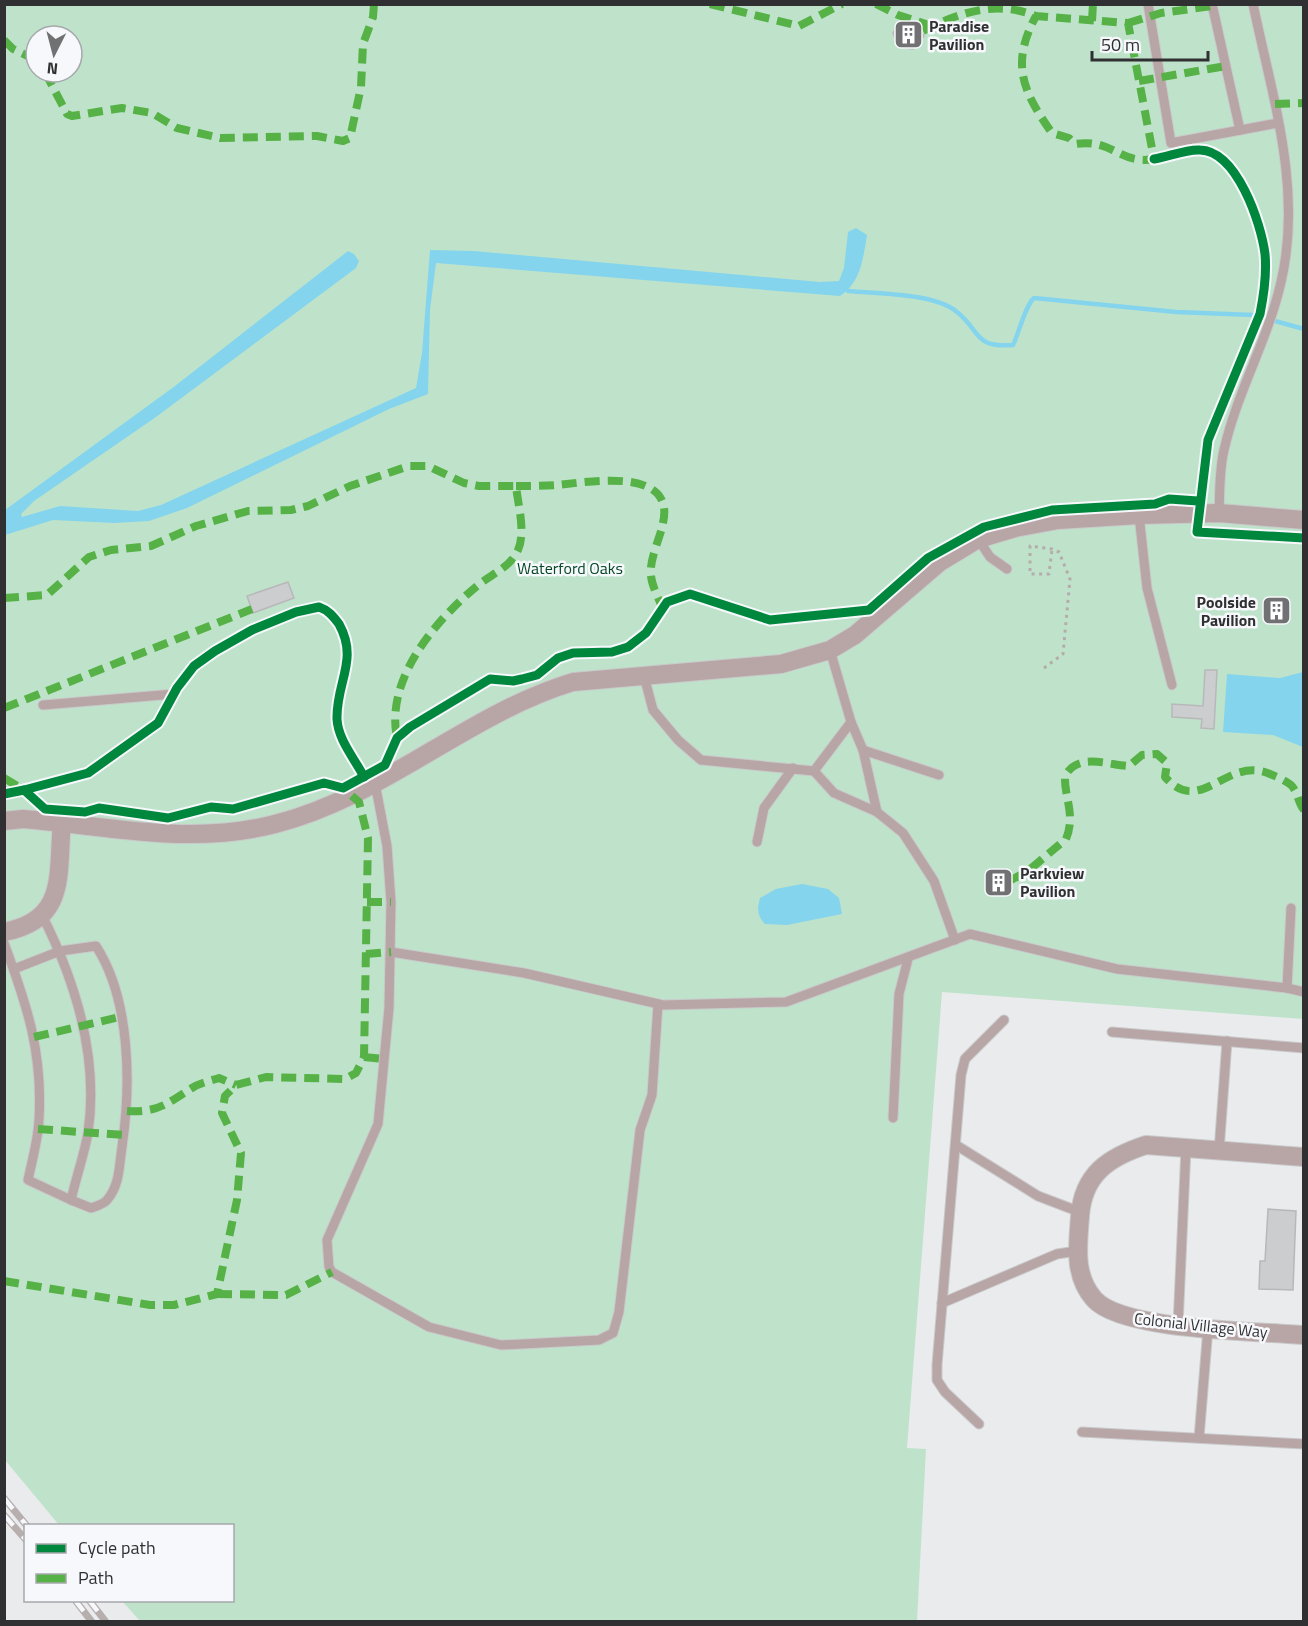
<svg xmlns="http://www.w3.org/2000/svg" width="1308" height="1626" viewBox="0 0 1308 1626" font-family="'Titillium Web',sans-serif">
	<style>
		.green { fill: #bee3ca; fill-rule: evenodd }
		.water { fill: #84d4ee }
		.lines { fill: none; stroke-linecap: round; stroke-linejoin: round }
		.stream { stroke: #84d4ee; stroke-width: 4.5 }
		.building { fill: #cccdce; stroke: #b8b8ba; stroke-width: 1.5 }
		.lane-casing { stroke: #c9c9cb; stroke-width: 11 }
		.street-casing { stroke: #c9c9cb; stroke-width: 20 }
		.path { stroke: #b5abac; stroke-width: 3; stroke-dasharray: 3 4.5; stroke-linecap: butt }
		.lane { stroke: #b8a5a5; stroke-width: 9 }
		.street { stroke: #b8a5a5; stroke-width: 18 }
		.rail-casing { stroke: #b7aeae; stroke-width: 7 }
		.rail { stroke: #f7f8fc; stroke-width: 4.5; stroke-dasharray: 14; stroke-linecap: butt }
		.quiet { stroke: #56b246; stroke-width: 8; stroke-dasharray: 15 8; stroke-linecap: butt }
		.cycleway-casing { stroke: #f7f8fc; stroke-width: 13 }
		.cycleway { stroke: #00873e; stroke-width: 9 }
		.labels { text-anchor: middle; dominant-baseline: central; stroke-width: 5; stroke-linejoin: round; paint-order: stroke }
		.poi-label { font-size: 16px; font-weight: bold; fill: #303032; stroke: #f7f8fc; text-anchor: start }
		.park-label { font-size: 16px; fill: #054825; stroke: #f7f8fc }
		.street-label { font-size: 16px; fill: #303032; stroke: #f7f8fc }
	</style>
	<rect width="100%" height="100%" fill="#eaebed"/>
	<path class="green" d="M4,5h1299v1014l-361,-27 -35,456 19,1 -9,172h-777l-18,-20 110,-1v-74l-173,-1 -54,-65zM36,36h36v36h-36z"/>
	<g class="water">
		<path d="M856,228l11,7c-4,24 -6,47 -27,61l-404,-33 -6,47 -2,84 -39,15 -202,99 -38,13 -35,2 -61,-3 -48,15v-25l170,-124 173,-135 6,3 5,7 -3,7 -200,149 -122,84 -13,13 1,3 38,-11 78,5 23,-6 255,-117 6,-35 8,-103 44,1 346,31 19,-1 5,-13 4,-36z"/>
		<polygon points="1303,672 1303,747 1273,735 1223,732 1227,674 1280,678"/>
		<path d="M802,884l26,5 11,9 3,16 -55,11 -22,-1c-8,-8 -8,-15 -5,-26l16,-9z"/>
	</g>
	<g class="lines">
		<path class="stream" d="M848,291c29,3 87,2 109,21 24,19 16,36 56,33 6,-12 12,-39 21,-47l142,14 77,3 51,14"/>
	</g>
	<g class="building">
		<polygon points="901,20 916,22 924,36 913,49 899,47 893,33"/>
		<polygon points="288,582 294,598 253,613 247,596"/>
		<polygon points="1280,598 1290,607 1286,621 1273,624 1264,615 1267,602"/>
		<polygon points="1205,670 1217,670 1214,729 1201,728 1202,719 1172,717 1172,704 1203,706"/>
		<polygon points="1004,870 1012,882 1005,894 992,894 985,883 991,871"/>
		<polygon points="1268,1209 1296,1211 1293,1290 1259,1289 1260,1261 1265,1261"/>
	</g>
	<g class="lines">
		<defs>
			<g id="lane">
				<polyline points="1148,4 1171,143 1278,123"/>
				<polyline points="1212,4 1240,130"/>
				<path d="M1219,513c1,-21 0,-42 5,-63 13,-58 44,-110 57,-168 22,-93 -9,-186 -28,-278"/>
				<polyline points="1139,515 1147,588 1172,685"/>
				<polyline points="978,539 990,557 1007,569"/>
				<polyline points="830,650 851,722 814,771 834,793 877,812 903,833 934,881 955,940"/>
				<polyline points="644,676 653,710 678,740 701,760 814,771"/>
				<polyline points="43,705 174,694"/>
				<polyline points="851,722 863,750 877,812"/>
				<polyline points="863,750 939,775"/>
				<polyline points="375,783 387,846 391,902 389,1008 378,1124 327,1240 329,1267 332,1272 429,1327 501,1345 599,1340 613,1333 619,1312 640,1130 652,1095 658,1004"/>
				<polyline points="757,842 764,808 793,768"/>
				<polyline points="1291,908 1287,988 1304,992"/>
				<path d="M4,943c23,62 39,110 35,177 -1,20 -7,41 -11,60l43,20c5,-22 13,-45 17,-67 11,-75 -12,-150 -45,-216"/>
				<polyline points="391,952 524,973 663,1005 786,1002 970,934 1117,969 1287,988"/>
				<path d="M14,969l46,-18 36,-5c35,54 35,140 26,201 -3,19 -2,38 -15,53 -3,4 -10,6 -16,8l-20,-8"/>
				<polyline points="1112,1032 1304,1048"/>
				<polyline points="893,1118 899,994 908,959"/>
				<polyline points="956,1145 1038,1196 1080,1212"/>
				<polyline points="1219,1151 1227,1041"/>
				<polyline points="942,1303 1057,1254 1077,1251"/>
				<polyline points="1178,1325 1186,1148"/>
				<polyline points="979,1424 945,1392 937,1380 937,1365 961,1075 965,1059 1004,1020"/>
				<polyline points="1082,1432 1304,1444"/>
				<polyline points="1199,1438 1208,1328"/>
			</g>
			<g id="street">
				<path d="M4,821l19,-2c85,7 168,27 252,5 108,-27 192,-110 298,-142l208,-18 49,-14 25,-15 85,-73 38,-23 37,-11 43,-8 81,-5 80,-2 85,7"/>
				<path d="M4,932c64,-12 53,-58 58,-110"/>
				<path d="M1304,1157l-158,-12c-37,12 -63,29 -66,71 -2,29 -7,59 14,83 28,32 165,32 210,36"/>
			</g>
		</defs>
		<use href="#lane" class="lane-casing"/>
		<use href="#street" class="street-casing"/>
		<polyline class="path" points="1044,668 1063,654 1070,579 1059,552 1052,549 1030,546 1030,574 1049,574 1052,549"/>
		<use href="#lane" class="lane"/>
		<use href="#street" class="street"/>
		<defs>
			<g id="rail">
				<polyline points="4,1498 27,1526"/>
				<polyline points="4,1515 26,1540"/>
				<polyline points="75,1600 92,1622"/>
				<polyline points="89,1600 106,1622"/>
			</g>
		</defs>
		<use href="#rail" class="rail-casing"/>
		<use href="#rail" class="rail"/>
		<g class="quiet">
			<polyline points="710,4 799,26 842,4"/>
			<polyline points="876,4 898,15 932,26"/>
			<polyline points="1092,21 1093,4"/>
			<polyline points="1128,23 1161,13 1213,6"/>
			<path d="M923,31c37,-19 73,-31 113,-15l92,7 26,136c-35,6 -41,-21 -79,-15l-6,-6 -17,-5c-29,-41 -42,-69 -16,-117"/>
			<polyline points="4,40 13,49 36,60"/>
			<polyline points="45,72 67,114 72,116 122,108 152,113 177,128 220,138 317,136 343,141 350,138 361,87 363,44 373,17 374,4"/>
			<polyline points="1139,81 1226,66"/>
			<polyline points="1275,104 1304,103"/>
			<path d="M516,486c14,0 28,0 42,-1 30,-3 118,-19 105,38 -3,16 -14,36 -12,53 1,10 7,21 11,31"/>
			<path d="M4,598l43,-3 42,-38 22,-7 40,-4 45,-20 52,-15 43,-1 17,-4 42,-20 59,-20h19l36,17 15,3h37c2,19 10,46 2,64 -8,18 -27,24 -41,36 -42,35 -92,93 -80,152"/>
			<polyline points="4,708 252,609"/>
			<polyline points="4,778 24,790"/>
			<path d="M1011,880l17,-9 38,-32c10,-24 -2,-42 -1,-63 13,-24 43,-11 64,-10l13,-11 15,-1 10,9 -2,14c36,41 61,-22 105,-3 7,3 15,6 21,11 7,7 7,18 13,25"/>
			<polyline points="367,902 391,902"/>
			<polyline points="366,954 391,952"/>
			<polyline points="34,1037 120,1017"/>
			<polyline points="364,1057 384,1059"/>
			<path d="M127,1111c31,2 41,-8 65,-23 8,-5 18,-7 27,-10l17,7"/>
			<polyline points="38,1129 124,1135"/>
			<polyline points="4,1281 150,1305 174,1305 217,1294 237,1200 241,1153 222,1113 225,1096 236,1085 266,1077 345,1079 356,1073 364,1057 368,838 359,802 343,788"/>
			<polyline points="217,1294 286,1295 332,1272"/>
		</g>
		<defs>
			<g id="cycleway">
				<path d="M1154,159c14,-2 32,-10 46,-9 37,1 61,73 65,104 2,20 -1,40 -5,60l-52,126 -11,92 107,6"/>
				<path d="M24,790l64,-17 70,-50 19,-35 17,-22 21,-15 37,-21 44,-18 23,-5c9,3 14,9 20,17 20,36 -3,58 -2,95 1,21 18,40 27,58"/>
				<polyline points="4,794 24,790 45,809 85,812 99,808 168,818 211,807 233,809 324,783 343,788 385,765 397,738 410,727 490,679 513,681 522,679 537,675 558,658 573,653 612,652 628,647 646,633 667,602 690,594 770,620 869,610 928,558 984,527 1052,510 1155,504 1169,499 1198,501"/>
			</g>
		</defs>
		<use href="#cycleway" class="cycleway-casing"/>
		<use href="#cycleway" class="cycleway"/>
	</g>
	<defs>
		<symbol id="building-square" viewBox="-11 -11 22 22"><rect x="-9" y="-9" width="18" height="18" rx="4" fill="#717173" stroke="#f7f8fc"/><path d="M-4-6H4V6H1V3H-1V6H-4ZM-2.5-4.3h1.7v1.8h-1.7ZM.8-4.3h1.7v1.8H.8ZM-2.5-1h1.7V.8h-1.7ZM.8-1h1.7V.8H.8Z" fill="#fff"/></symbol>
	</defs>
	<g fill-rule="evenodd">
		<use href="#building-square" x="892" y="18" width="33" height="33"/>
		<use href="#building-square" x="1260" y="594" width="33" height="33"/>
		<use href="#building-square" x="982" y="866" width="33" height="33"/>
	</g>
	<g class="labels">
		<g class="poi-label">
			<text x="929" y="26">Paradise<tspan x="929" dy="18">Pavilion</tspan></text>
			<text x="1256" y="602" text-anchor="end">Poolside<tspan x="1256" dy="18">Pavilion</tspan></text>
			<text x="1020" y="873">Parkview<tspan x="1020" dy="18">Pavilion</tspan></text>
		</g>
		<g class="park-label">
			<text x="570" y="568">Waterford Oaks</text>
		</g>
		<g class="street-label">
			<text transform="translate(1201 1325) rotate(6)">Colonial Village Way</text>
		</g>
	</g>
	<rect width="1308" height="1626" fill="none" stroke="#303032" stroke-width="12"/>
	<rect x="24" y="1524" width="210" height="78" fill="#f7f8fc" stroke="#a7a8ab" stroke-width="1.5"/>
	<rect x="36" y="1544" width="30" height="9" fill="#00873e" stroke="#a7a8ab" stroke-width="1.5"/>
	<text x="78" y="1554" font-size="18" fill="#303032">Cycle path</text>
	<rect x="36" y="1574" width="30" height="9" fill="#56b246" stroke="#a7a8ab" stroke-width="1.5"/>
	<text x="78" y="1584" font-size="18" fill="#303032">Path</text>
	<g transform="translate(54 54) rotate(186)"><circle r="28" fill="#f7f8fc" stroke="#a7a8ab" stroke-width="1.5"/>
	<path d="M0-4.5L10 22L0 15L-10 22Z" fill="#717173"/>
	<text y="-9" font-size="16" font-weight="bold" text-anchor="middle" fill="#303032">N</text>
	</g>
	<path d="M1092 51v9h116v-9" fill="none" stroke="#303032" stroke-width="3"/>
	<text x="1101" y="51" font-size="18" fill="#303032" stroke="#f7f8fc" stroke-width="4.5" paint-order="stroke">50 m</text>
</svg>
